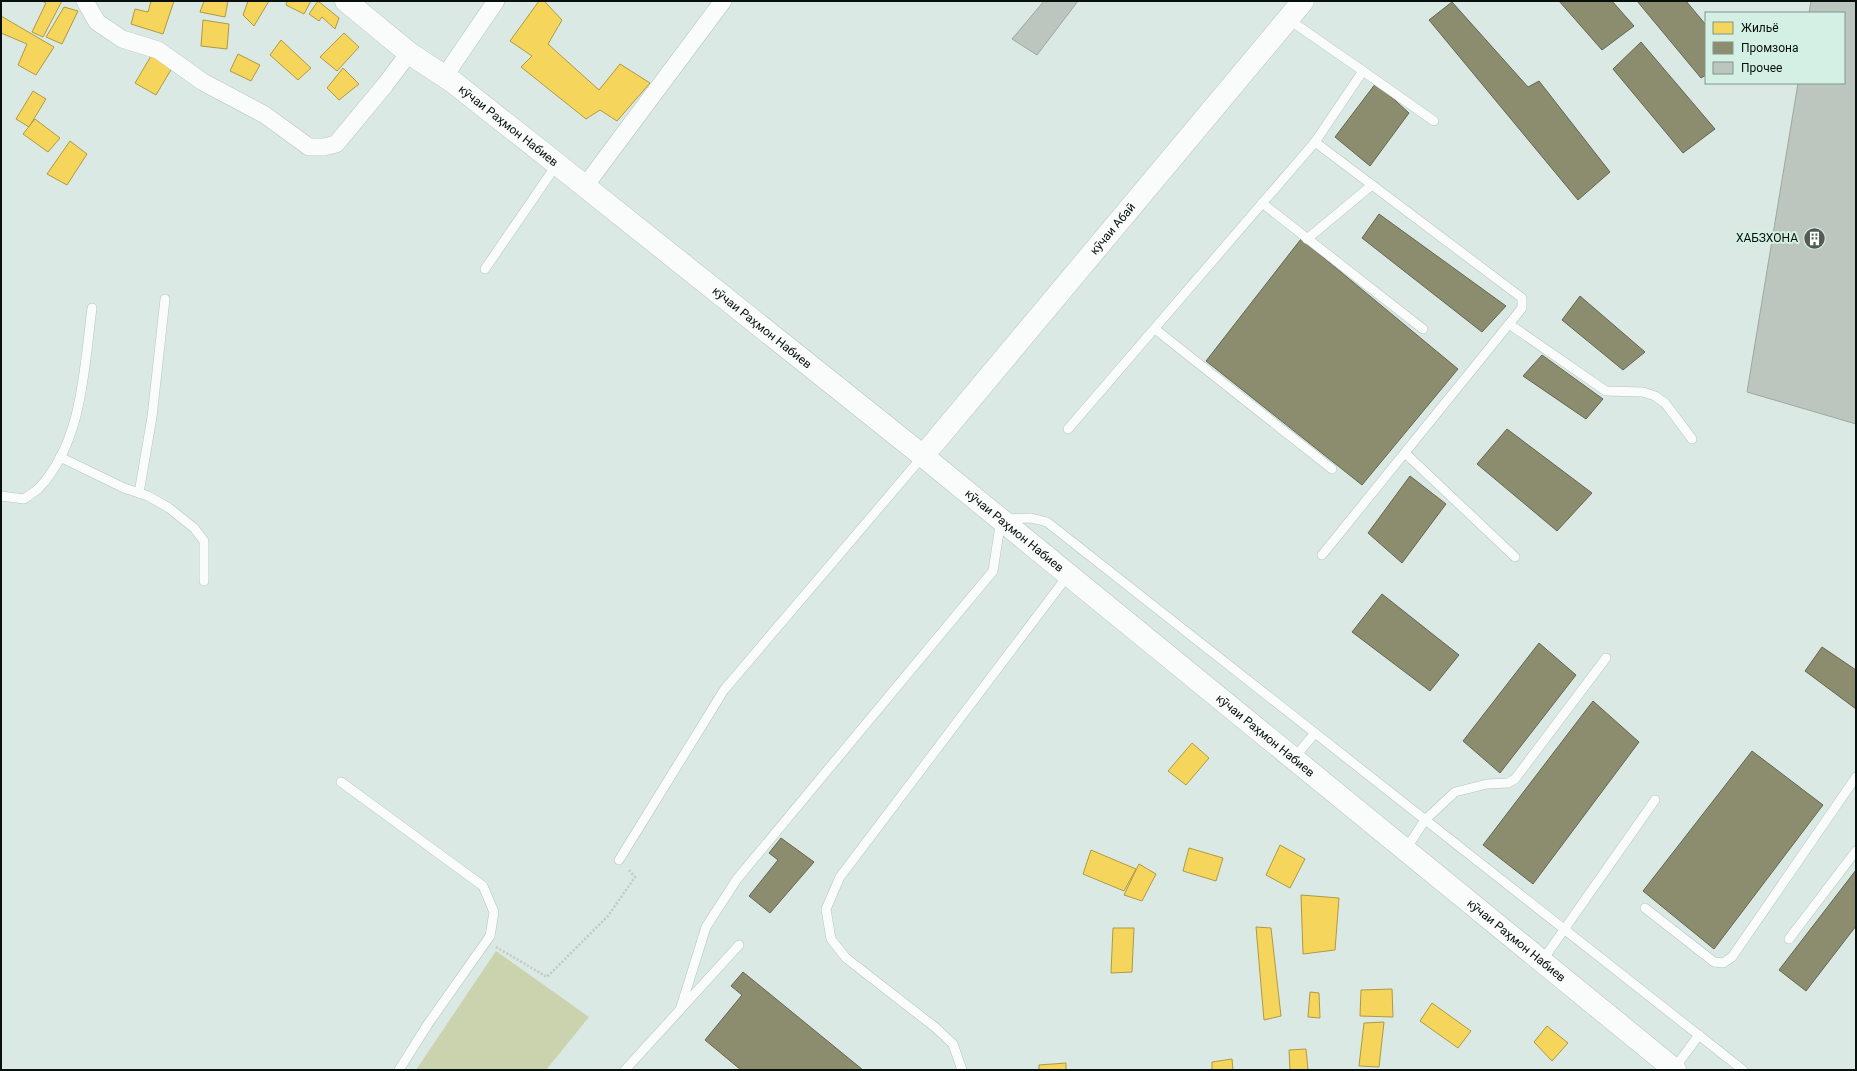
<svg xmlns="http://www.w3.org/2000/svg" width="1857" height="1071" viewBox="0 0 1857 1071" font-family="Roboto,sans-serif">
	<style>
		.green { fill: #cad2ae }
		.homes { fill: #f6d55c; stroke: #ae9a44 }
		.industry { fill: #8c8c6e; stroke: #646751 }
		.building { fill: #bcc6bf; stroke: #9ea8a2 }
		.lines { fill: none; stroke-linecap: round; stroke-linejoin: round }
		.lane-casing { stroke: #b7c4bf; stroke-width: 10 }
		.street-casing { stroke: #b7c4bf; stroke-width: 18 }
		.secondary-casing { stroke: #b7c4bf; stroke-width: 23 }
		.path { stroke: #c4c8c6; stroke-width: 2.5; stroke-dasharray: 2 2; stroke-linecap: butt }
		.lane { stroke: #f9fcfb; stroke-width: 9 }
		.street { stroke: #f9fcfb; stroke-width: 17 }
		.secondary { stroke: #f9fcfb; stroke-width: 22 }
		.labels { text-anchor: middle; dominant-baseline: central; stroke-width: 4; stroke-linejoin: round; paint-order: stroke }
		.street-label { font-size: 12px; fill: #07100c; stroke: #d4efe4 }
		.poi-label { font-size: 12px; fill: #07100c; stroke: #d4efe4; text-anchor: end }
	</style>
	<rect width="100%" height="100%" fill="#dae9e3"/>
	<polygon class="green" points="496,951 589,1017 546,1070 416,1070"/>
	<g class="homes">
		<polygon points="42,1 62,1 43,37 32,32 46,3"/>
		<polygon points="151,1 174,1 163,34 131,24 135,9 148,12"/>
		<polygon points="204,1 228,1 225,17 200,12"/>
		<polygon points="248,1 269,1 254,26 243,15"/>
		<polygon points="287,1 311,1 304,14 286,5"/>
		<polygon points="318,1 339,18 335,29 322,17 319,21 309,14"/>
		<polygon points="539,1 544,1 562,20 548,44 599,90 620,64 650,83 617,121 600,110 586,119 521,67 532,56 510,41"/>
		<polygon points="64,7 78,11 62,44 46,37"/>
		<polygon points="1,16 54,47 36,75 18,65 27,44 1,33"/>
		<polygon points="203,20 229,24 227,49 201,46"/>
		<polygon points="344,33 359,47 337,71 320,57"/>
		<polygon points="281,40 311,68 298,80 270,55"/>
		<polygon points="238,54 260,65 251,81 230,71"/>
		<polygon points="151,56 162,58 172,68 156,95 135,83"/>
		<polygon points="343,68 359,84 339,100 327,88"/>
		<polygon points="33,91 46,99 29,127 16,119"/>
		<polygon points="35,119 60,138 48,152 23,134"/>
		<polygon points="70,141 87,154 67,185 47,174"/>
		<polygon points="1192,743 1209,758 1186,785 1168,771"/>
		<polygon points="1280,845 1305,859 1290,888 1266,875"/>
		<polygon points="1189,848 1223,858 1216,881 1183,871"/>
		<polygon points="1091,850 1136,869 1124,891 1083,874"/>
		<polygon points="1139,864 1156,874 1142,901 1124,895"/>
		<polygon points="1301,895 1339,898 1335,950 1303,954"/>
		<polygon points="1256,927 1271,928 1281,1016 1264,1020"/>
		<polygon points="1113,928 1134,928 1132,972 1111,973"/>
		<polygon points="1392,989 1393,1017 1360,1016 1361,990"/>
		<polygon points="1310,992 1319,993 1320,1018 1308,1017"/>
		<polygon points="1432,1003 1471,1031 1458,1048 1420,1021"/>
		<polygon points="1384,1022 1379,1067 1359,1066 1364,1023"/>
		<polygon points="1547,1026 1568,1043 1552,1061 1534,1042"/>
		<polygon points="1306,1049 1308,1070 1290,1070 1289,1050"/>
		<polygon points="1232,1059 1233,1070 1212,1070 1212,1062"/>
		<polygon points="1066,1063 1066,1070 1039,1070 1039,1065"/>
	</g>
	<g class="industry">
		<polygon points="1559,1 1612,1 1634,26 1602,50"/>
		<polygon points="1637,1 1686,1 1706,25 1706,75 1701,78"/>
		<polygon points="1452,2 1528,87 1539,81 1610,172 1578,200 1429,20"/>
		<polygon points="1641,42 1715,129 1683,153 1613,69"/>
		<polygon points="1376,83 1409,113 1370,166 1335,137"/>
		<polygon points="1379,214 1506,306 1482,332 1362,238"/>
		<polygon points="1301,239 1458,369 1362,485 1206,361"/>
		<polygon points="1580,296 1645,352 1623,370 1562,320"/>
		<polygon points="1542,355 1603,399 1586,419 1523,376"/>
		<polygon points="1507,429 1592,493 1557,531 1477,464"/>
		<polygon points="1410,476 1446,504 1402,563 1368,533"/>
		<polygon points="1382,594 1459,655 1430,691 1352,632"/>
		<polygon points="1539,643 1576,675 1500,773 1463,741"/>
		<polygon points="1822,647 1856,670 1856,709 1805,671"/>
		<polygon points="1593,701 1639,742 1533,884 1483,845"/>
		<polygon points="1752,751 1823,805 1714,949 1643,891"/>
		<polygon points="781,838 814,862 770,913 749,896 778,860 769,853"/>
		<polygon points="1856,870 1856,926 1806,991 1779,970"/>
		<polygon points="743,972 863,1070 741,1070 705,1040 742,995 731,986"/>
	</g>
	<g class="building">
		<polygon points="1044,1 1078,1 1037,55 1012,39"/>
		<polygon points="1811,1 1856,1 1856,424 1747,392 1798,83 1844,83 1844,13 1809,13"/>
	</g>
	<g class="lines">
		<defs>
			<g id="lane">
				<polyline points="1363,71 1434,121"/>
				<polyline points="1315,142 1522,298 1522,308 1322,555"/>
				<polyline points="1262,203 1423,329"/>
				<polyline points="1307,239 1372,185"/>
				<polyline points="485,269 557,164"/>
				<polyline points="1509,324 1606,391 1643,392 1655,396 1665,403 1692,439"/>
				<polyline points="1155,329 1332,469"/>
				<polyline points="1068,429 1315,142 1363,71 1288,19"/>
				<polyline points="1405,453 1515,557"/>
				<polyline points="60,457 124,488 148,496 169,508 194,528 204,541 204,581"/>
				<polyline points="139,493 152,417 165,299"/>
				<path d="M1,496l23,3c5,-4 11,-7 15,-11 44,-47 45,-120 53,-180"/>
				<polyline points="1294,758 1315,733"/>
				<polyline points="341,782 483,886 494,912 490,936 428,1024 399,1070"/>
				<polyline points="1406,849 1425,820 1455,792 1487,784 1508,783 1515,779 1606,658"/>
				<polyline points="619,860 724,690 923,456"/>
				<polyline points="1645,908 1714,962 1723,963 1732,957 1856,777"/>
				<polyline points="1789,939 1856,851"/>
				<polyline points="1542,961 1655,800"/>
				<polyline points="680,1010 706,927 737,879 993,571 1001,519 1031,518 1047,522 1743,1070"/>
				<polyline points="1674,1069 1699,1035"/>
				<polyline points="625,1070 739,945"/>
				<polyline points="962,1070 953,1044 936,1028 846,958 831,939 826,909 840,877 1069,574"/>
			</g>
			<g id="street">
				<polyline points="85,1 97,22 122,39 158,50 203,82 265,115 309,147 324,147 336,144 385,85 409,53"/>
				<polyline points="444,77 496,1"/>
				<polyline points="585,186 723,1"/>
			</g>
			<g id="secondary">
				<path id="s1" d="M346,1l63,52 44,29 104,82 366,292 752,614"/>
				<path id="s2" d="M923,456l380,-455"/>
			</g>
		</defs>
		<use href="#lane" class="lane-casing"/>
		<use href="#street" class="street-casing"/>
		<use href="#secondary" class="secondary-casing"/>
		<polyline class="path" points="496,947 547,977 608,916 635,877 628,869"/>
		<use href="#lane" class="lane"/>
		<use href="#street" class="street"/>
		<use href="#secondary" class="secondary"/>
	</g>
	<defs>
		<symbol id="building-disc" viewBox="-11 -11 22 22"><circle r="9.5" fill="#515c57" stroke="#d4efe4"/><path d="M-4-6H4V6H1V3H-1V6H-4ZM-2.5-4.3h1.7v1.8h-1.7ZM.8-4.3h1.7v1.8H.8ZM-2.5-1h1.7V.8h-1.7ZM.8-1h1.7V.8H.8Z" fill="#fff"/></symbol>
	</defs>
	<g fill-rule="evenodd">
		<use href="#building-disc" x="1802" y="226" width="25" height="25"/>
	</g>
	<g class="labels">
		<g class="street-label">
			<text stroke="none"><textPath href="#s1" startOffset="205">кӯчаи Раҳмон Набиев</textPath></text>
			<text stroke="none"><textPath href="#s2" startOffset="296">кӯчаи Абаӣ</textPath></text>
			<text stroke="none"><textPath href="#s1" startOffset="529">кӯчаи Раҳмон Набиев</textPath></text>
			<text stroke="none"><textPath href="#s1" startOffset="853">кӯчаи Раҳмон Набиев</textPath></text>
			<text stroke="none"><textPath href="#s1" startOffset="1177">кӯчаи Раҳмон Набиев</textPath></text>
			<text stroke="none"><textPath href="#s1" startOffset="1501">кӯчаи Раҳмон Набиев</textPath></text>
		</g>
		<g class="poi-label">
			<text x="1798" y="238">ХАБЗХОНА</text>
		</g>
	</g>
	<rect width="1857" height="1071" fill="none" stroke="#07100c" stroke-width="4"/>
	<rect x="1705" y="12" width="140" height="72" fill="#d4efe4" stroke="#82968e"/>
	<rect x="1713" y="22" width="20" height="12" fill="#f6d55c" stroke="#82968e"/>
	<text x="1741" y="32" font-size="12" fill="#07100c">Жильё</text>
	<rect x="1713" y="42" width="20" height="12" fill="#8c8c6e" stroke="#82968e"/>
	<text x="1741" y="52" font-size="12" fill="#07100c">Промзона</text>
	<rect x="1713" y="62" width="20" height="12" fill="#bcc6bf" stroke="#82968e"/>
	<text x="1741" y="72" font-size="12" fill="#07100c">Прочее</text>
</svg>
